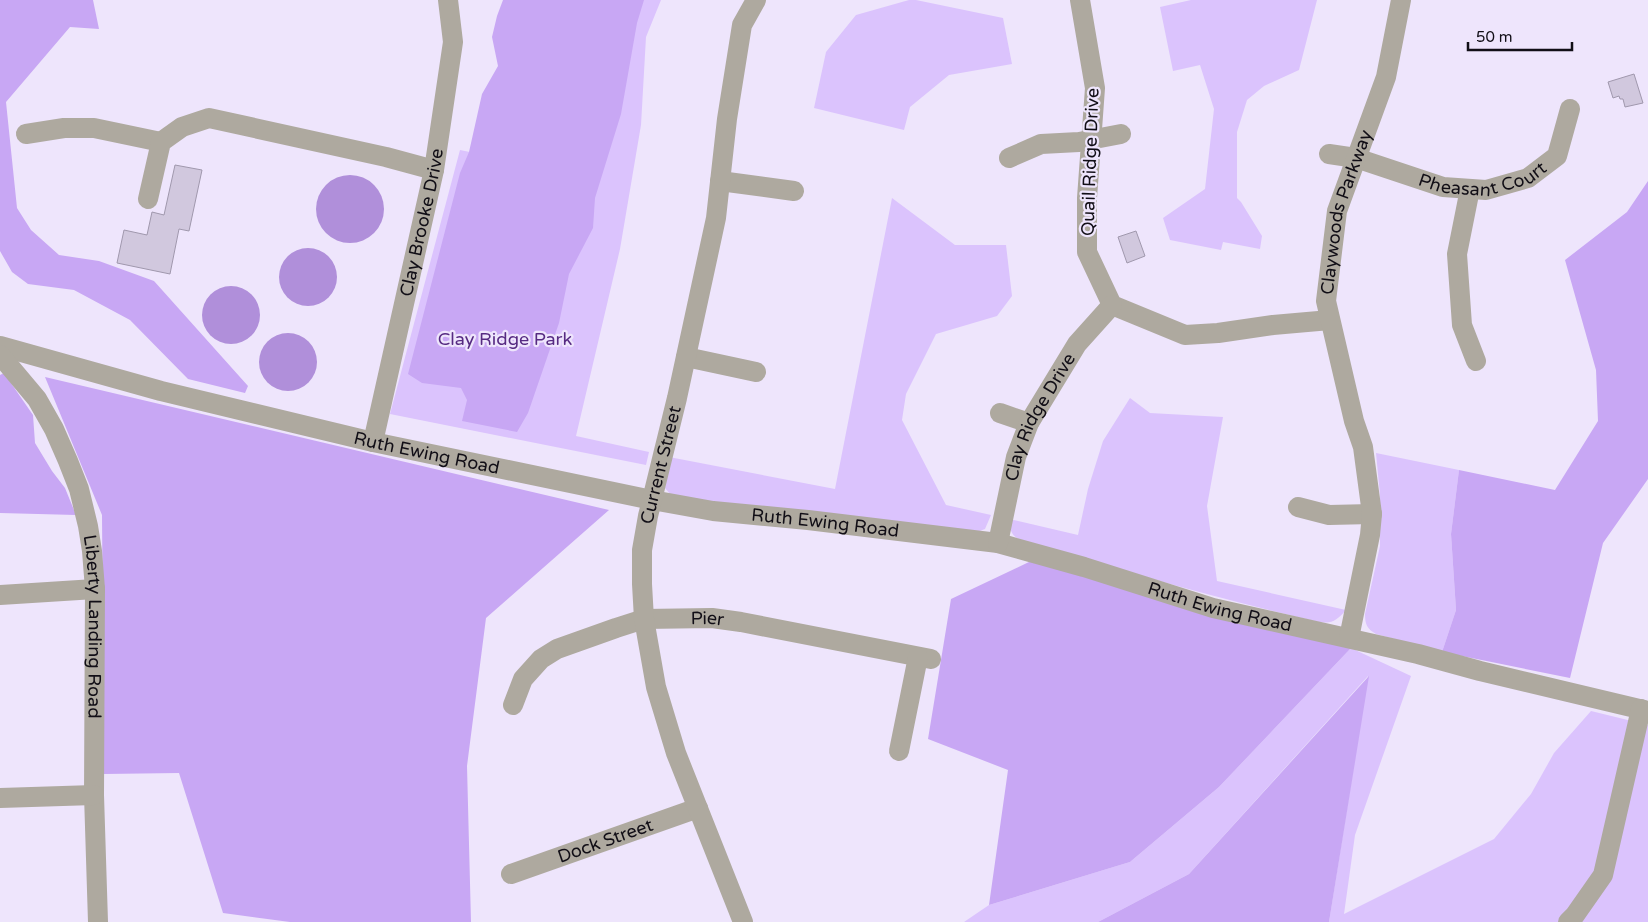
<svg xmlns="http://www.w3.org/2000/svg" width="1648" height="922" viewBox="0 0 1648 922" font-family="'Varela Round',sans-serif">
	<style>
		.green { fill: #dbc3fd }
		.forest { fill: #c8a7f4 }
		.water { fill: #b08fda }
		.building { fill: #d1c8de; stroke: #a098ad }
		.lines { fill: none; stroke-linecap: round; stroke-linejoin: round }
		.minor { stroke: #aea99f; stroke-width: 20 }
		.labels { text-anchor: middle; dominant-baseline: central; stroke-width: 4.5; stroke-linejoin: round; paint-order: stroke }
		.street-label { font-size: 18px; fill: #110e16; stroke: #eee5fc }
		.park-label { font-size: 18px; fill: #562a82; stroke: #eee5fc }
	</style>
	<rect width="100%" height="100%" fill="#eee5fc"/>
	<g class="green">
		<polygon points="605,0 661,0 646,37 641,125 620,249 576,436 649,452 646,465 390,414 460,150 558,170"/>
		<polygon points="909,0 916,0 1003,18 1012,64 949,75 910,107 904,130 814,108 826,52 856,15"/>
		<polygon points="1191,0 1317,0 1299,70 1264,86 1247,100 1237,132 1237,198 1241,202 1262,236 1260,249 1223,242 1221,250 1170,240 1163,218 1205,189 1214,109 1200,65 1173,71 1160,7"/>
		<polygon points="892,198 955,245 1006,245 1012,296 997,316 936,334 906,394 902,420 946,505 991,515 985,529 977,532 681,500 671,495 665,488 669,457 835,489"/>
		<path d="M1130,398l20,15 73,4 -16,89 10,75 129,29c-9,10 -13,14 -27,12 -101,-23 -199,-52 -299,-82 -9,-5 -10,-10 -11,-21l69,16 10,-46 15,-48z"/>
		<path d="M1376,453l83,17 -8,64 5,76 -14,42 -66,-18c-9,-5 -11,-10 -11,-20l15,-68v-51z"/>
		<polygon points="1351,648 1411,676 1355,835 1344,914 1494,839 1531,794 1554,753 1591,711 1648,725 1648,922 1329,922 1368,676 1189,874 1098,922 964,922 989,905 1130,862 1219,787"/>
	</g>
	<g class="forest">
		<polygon points="0,0 93,0 99,29 70,27 6,102 17,208 31,230 59,255 99,261 154,281 248,386 245,393 188,379 130,320 74,290 28,284 12,272 0,251"/>
		<polygon points="503,0 644,0 637,23 621,114 595,198 593,228 569,274 559,323 528,413 517,432 462,421 467,400 461,388 422,383 408,374 460,173 469,152 482,94 498,66 492,37 497,16"/>
		<polygon points="1648,181 1648,479 1603,543 1570,678 1442,652 1456,610 1451,534 1459,470 1555,490 1598,421 1596,370 1565,260 1627,212"/>
		<polygon points="4,373 33,415 35,443 52,471 65,488 76,515 0,513 0,375"/>
		<polygon points="45,377 609,510 486,618 467,766 471,922 290,922 223,913 179,773 104,774 102,515"/>
		<polygon points="1031,561 1351,648 1219,787 1130,862 989,905 1008,770 928,739 951,599"/>
		<polygon points="1369,676 1329,922 1098,922 1189,874"/>
	</g>
	<g class="water">
		<circle cx="350" cy="209" r="34"/>
		<circle cx="308" cy="277" r="29"/>
		<circle cx="231" cy="315" r="29"/>
		<circle cx="288" cy="362" r="29"/>
	</g>
	<g class="building">
		<polygon points="1634,74 1643,103 1625,107 1623,99 1620,99 1619,96 1613,98 1608,82"/>
		<polygon points="175,165 202,170 189,231 179,229 170,274 117,263 124,230 147,235 152,212 164,215"/>
		<polygon points="1136,231 1145,256 1127,263 1118,237"/>
	</g>
	<g class="lines">
		<g class="minor">
			<polyline points="1080,0 1095,88 1087,198 1087,252 1112,305 1185,335 1218,333 1273,325 1330,320"/>
			<polyline points="26,134 64,128 94,128 161,142"/>
			<path id="s1" d="M1329,154l27,4 87,29 43,3 42,-12 29,-22 13,-47"/>
			<polyline points="1009,158 1041,144 1079,142 1121,134"/>
			<polyline points="720,181 794,191"/>
			<polyline points="1470,189 1457,254 1462,325 1476,361"/>
			<polyline points="148,199 161,142 182,127 209,118 386,157 434,170"/>
			<path id="s2" d="M0,346l161,45 212,51 279,58 61,11 95,9 190,23 86,24 129,41 205,46 62,17 168,40"/>
			<path id="s3" d="M0,355l37,44 17,30 14,32 11,28 9,37 4,25 3,38 -1,206 4,127"/>
			<polyline points="686,357 756,372"/>
			<polyline points="1000,413 1029,423"/>
			<path id="s4" d="M373,442l61,-272 19,-128 -5,-42"/>
			<polyline points="1298,507 1329,515 1372,514"/>
			<path id="s5" d="M998,543l18,-86 13,-34 48,-79 35,-39"/>
			<polyline points="0,595 95,589"/>
			<path id="s6" d="M1349,638l21,-103 2,-21 -9,-67 -9,-26 -28,-120 11,-90 49,-134 15,-77"/>
			<path id="s7" d="M513,705l10,-26 18,-20 16,-10 59,-21 28,-9 68,-1 29,4 190,37"/>
			<polyline points="899,751 918,657"/>
			<polyline points="0,798 94,795"/>
			<path id="s8" d="M511,874l187,-66"/>
			<path id="s9" d="M743,922l-67,-169 -20,-66 -12,-68 -2,-35v-34l6,-34 29,-118 39,-180 11,-99 15,-94 14,-25"/>
			<polyline points="1568,922 1575,915 1603,875 1641,709"/>
		</g>
	</g>
	<g class="labels">
		<g class="street-label">
			<text transform="translate(1090 162) rotate(-88)">Quail Ridge Drive</text>
			<text stroke="none"><textPath href="#s1" startOffset="160">Pheasant Court</textPath></text>
			<text stroke="none"><textPath href="#s6" startOffset="436">Claywoods Parkway</textPath></text>
			<text stroke="none"><textPath href="#s4" startOffset="225">Clay Brooke Drive</textPath></text>
			<text stroke="none"><textPath href="#s5" startOffset="134">Clay Ridge Drive</textPath></text>
			<text stroke="none"><textPath href="#s2" startOffset="440">Ruth Ewing Road</textPath></text>
			<text stroke="none"><textPath href="#s9" startOffset="476">Current Street</textPath></text>
			<text stroke="none"><textPath href="#s2" startOffset="845">Ruth Ewing Road</textPath></text>
			<text stroke="none"><textPath href="#s2" startOffset="1250">Ruth Ewing Road</textPath></text>
			<text stroke="none"><textPath href="#s7" startOffset="229">Pier</textPath></text>
			<text stroke="none"><textPath href="#s3" startOffset="296">Liberty Landing Road</textPath></text>
			<text stroke="none"><textPath href="#s8" startOffset="100">Dock Street</textPath></text>
		</g>
		<g class="park-label">
			<text x="505" y="339">Clay Ridge Park</text>
		</g>
	</g>
	<path d="M1468 42v8h104v-8" fill="none" stroke="#110e16" stroke-width="2.5"/>
	<text x="1476" y="42" font-size="15" fill="#110e16" stroke="#eee5fc" stroke-width="4" paint-order="stroke">50 m</text>
</svg>
